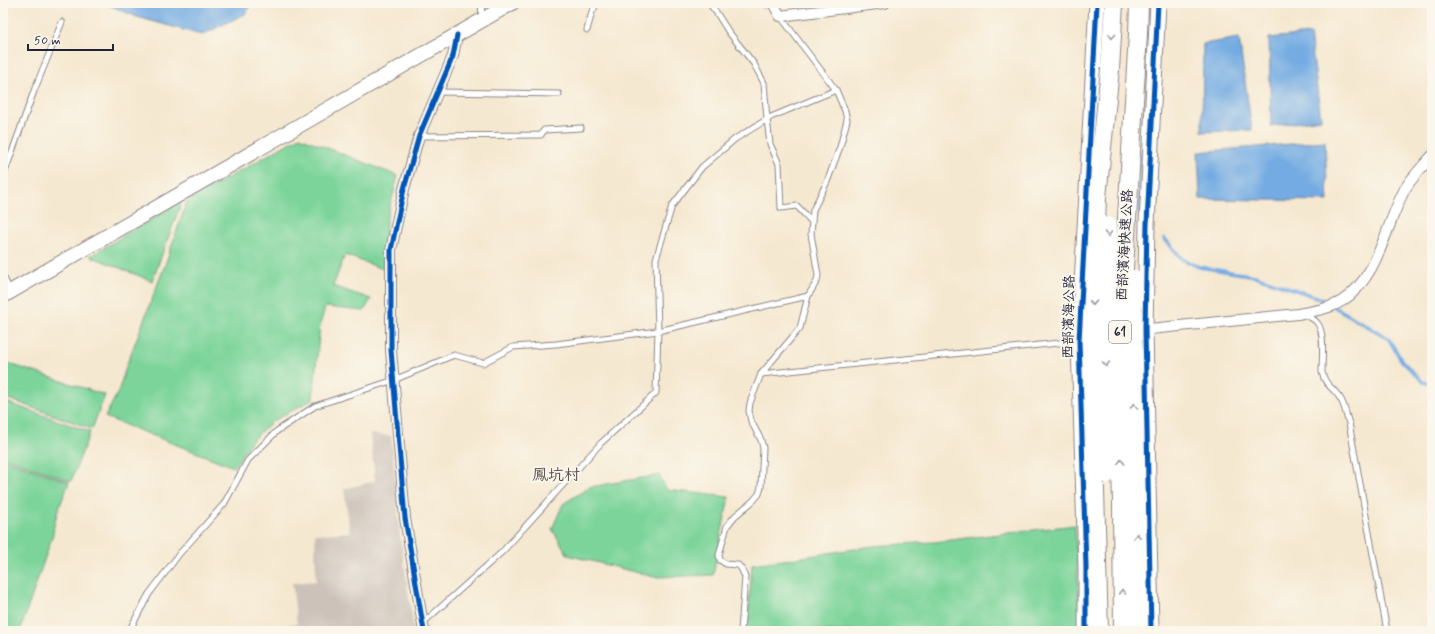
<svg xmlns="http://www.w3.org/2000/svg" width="1435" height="634" viewBox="0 0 1435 634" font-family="Mynerve,'LXGW WenKai TC',sans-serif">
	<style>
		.industrial { fill: #cdc2b9 }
		.green { fill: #7bd49a; stroke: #4e7b6a }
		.water { fill: #73abe2; stroke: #4a668e }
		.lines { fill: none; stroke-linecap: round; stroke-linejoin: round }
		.stream { stroke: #73abe2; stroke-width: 3.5 }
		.lane-casing { stroke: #8c8586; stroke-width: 7 }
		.street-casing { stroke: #8c8586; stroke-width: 12 }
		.secondary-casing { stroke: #8c8586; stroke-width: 16 }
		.primary-casing { stroke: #8c8586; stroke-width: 17 }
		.highway-casing { stroke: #8c8586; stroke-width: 20 }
		.lane { stroke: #fff; stroke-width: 5 }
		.street { stroke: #fff; stroke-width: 10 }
		.secondary { stroke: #fff; stroke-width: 14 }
		.primary { stroke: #fff; stroke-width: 15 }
		.highway { stroke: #fff; stroke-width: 18 }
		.highway-bridge-casing { stroke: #8c8586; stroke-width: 20; stroke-linecap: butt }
		.highway-bridge { stroke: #fff; stroke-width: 18 }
		.cycleway-casing { stroke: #fbf7ec; stroke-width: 8 }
		.cycleway { stroke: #0057b8; stroke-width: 5 }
		.oneway { stroke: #9c9ca7 }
		.labels { text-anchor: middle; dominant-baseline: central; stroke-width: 4; stroke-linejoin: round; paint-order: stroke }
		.shield { fill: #fbf7ec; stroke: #636270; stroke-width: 1 }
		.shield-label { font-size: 13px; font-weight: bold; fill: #22223b }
		.street-label { font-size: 14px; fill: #22223b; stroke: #fbf7ec }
		.quarter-label { font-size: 16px; fill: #5c4d4e; stroke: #fbf7ec }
	</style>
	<rect width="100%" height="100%" fill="#fbf7ec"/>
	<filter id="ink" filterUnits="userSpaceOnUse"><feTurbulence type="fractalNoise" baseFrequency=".025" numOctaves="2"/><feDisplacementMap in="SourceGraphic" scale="8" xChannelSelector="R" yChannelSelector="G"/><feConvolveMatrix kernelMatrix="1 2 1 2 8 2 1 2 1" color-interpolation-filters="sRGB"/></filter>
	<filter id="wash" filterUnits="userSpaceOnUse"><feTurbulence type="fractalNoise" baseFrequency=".012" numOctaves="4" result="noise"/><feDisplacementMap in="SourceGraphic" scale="16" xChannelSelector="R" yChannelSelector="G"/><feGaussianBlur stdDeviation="0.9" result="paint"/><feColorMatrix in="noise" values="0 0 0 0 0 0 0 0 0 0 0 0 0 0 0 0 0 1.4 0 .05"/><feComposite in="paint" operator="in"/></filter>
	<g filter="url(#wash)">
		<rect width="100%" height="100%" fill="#f5e8d0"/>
		<polygon class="industrial" points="370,434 391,436 400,536 414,631 228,631 297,624 292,583 316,581 315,534 350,532 344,489 375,481"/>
		<g class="green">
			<polygon points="300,137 398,176 386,221 383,269 345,255 333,286 371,299 364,311 325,307 320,325 313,399 273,421 251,441 234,467 105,417 118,392 127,364 165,265 187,201"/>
			<polygon points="182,201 152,281 90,256"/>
			<polygon points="3,360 16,366 105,395 92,429 3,397"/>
			<polygon points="3,401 90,432 71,481 3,457"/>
			<path d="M3,459l66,23c-6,17 -15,34 -16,52l-33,97h-9l-8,-13z"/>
			<polygon points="659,475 667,490 729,497 713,575 654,577 568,555 552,529 563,504 590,487"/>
			<polygon points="1075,525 1081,631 747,631 752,564 784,560 873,546 934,542"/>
		</g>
		<g class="water">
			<polygon points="104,3 252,3 245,14 202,35 137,17"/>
			<polygon points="1310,34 1321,119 1271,126 1269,38"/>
			<polygon points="1239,38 1252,130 1202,132 1203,44"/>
			<polygon points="1325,141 1328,201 1200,199 1198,152"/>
		</g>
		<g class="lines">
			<g class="stream">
				<polyline points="761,3 764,7"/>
				<polyline points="784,4 790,3"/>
				<polyline points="1140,155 1140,215"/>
				<polyline points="1164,238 1182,259 1199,267 1255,276 1319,298 1388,338 1402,361 1423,382 1432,384"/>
			</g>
		</g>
	</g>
	<g filter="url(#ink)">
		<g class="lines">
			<defs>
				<g id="lane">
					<polyline points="709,3 716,12 728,31 754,64 764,83 767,119 770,144 779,164 781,208 797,206 811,221"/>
					<polyline points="481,18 482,3"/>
					<polyline points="587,30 592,12 597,3"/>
					<polyline points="438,92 559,94"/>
					<polyline points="419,136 541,135 544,130 581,128"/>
					<polyline points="3,177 34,91 62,22"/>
					<polyline points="3,276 10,291"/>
					<path d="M1305,315c5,2 10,4 13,9 7,10 4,35 4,48 3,14 11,15 18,26 5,7 6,18 9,25l38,208"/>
					<polyline points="761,374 1078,341"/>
					<polyline points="423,623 502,552 601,443 656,393 658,331 656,259 672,206 702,167 735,139 771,117 836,90"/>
					<polyline points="129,631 149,594 180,553 224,504 248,460 277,431 315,406 394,380 454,355 483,363 513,347 556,344 658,331 808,296"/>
					<polyline points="741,631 745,577 741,568 738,565 726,564 720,560 719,555 727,526 735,516 753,501 759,494 761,487 763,448 761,440 751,421 749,411 750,403 761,374 800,328 808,296 817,281 818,275 811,234 813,210 827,182 840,147 847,120 845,111 836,90 780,16"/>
				</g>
				<g id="street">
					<polyline points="773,3 780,16 885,3"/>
					<path d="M1140,330l158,-16c15,-3 31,-5 44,-13 37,-24 43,-75 63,-112 7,-12 18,-23 27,-33"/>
					<polyline points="424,631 405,518 391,350 391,250 404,189 419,136 453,56 457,35"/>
				</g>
				<polyline id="secondary" points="3,296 512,3"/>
				<g id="primary">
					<polyline points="1086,631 1086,567 1079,341 1097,3"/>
					<polyline points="1151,631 1145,329 1147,224 1158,3"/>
				</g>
				<g id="highway">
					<polyline points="1138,34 1139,3"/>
					<polyline points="1110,69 1114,3"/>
				</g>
			</defs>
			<use href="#lane" class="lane-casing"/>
			<use href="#street" class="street-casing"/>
			<use href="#secondary" class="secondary-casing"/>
			<use href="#primary" class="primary-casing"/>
			<use href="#highway" class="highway-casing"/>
			<use href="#lane" class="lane"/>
			<use href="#street" class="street"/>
			<use href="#secondary" class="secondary"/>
			<use href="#primary" class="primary"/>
			<use href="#highway" class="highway"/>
			<defs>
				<g id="highway-bridge">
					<polyline points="1135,279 1133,365 1138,568 1138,631"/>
					<polyline points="1107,474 1106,356 1108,226"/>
					<polyline points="1099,631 1091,350 1097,197 1110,69"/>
					<polyline points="1123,631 1122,502 1118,370 1138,34"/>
				</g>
			</defs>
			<use href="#highway-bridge" class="highway-bridge-casing"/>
			<use href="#highway-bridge" class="highway-bridge"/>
			<defs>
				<g id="cycleway">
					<polyline points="424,631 405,518 391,350 391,250 404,189 419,136 453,56 457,35"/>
					<polyline points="1086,631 1086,567 1079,341 1097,3"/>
					<polyline points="1151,631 1145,329 1147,224 1158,3"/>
				</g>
			</defs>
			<use href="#cycleway" class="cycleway-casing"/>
			<use href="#cycleway" class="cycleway"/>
		</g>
		<defs><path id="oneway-chevron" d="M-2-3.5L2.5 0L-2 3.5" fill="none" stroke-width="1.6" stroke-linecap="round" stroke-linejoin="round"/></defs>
		<g class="oneway">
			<use href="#oneway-chevron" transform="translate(1112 36) rotate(94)"/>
			<use href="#oneway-chevron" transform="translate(1108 234) rotate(91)"/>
			<use href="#oneway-chevron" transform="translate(1093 303) rotate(92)"/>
			<use href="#oneway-chevron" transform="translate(1106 364) rotate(90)"/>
			<use href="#oneway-chevron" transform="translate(1134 406) rotate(-91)"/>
			<use href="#oneway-chevron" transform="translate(1121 462) rotate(-92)"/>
			<use href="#oneway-chevron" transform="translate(1137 536) rotate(-91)"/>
			<use href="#oneway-chevron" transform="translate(1122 592) rotate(-90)"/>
		</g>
	</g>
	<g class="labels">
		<rect class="shield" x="1109" y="321" width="22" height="22" rx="3"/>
		<g class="shield-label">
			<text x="1120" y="332">61</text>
		</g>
		<g class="street-label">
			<text transform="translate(1125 245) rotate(-87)">西部濱海快速公路</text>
			<text transform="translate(1069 317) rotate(-89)">西部濱海公路</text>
		</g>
		<g class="quarter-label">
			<text x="556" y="475">鳳坑村</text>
		</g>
	</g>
	<rect width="1435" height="634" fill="none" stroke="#fbf7ec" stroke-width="16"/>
	<path d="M28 44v6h85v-6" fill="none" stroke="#22223b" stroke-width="2"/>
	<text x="34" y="44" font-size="12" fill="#22223b" stroke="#fbf7ec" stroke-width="3" paint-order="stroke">50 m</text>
</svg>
